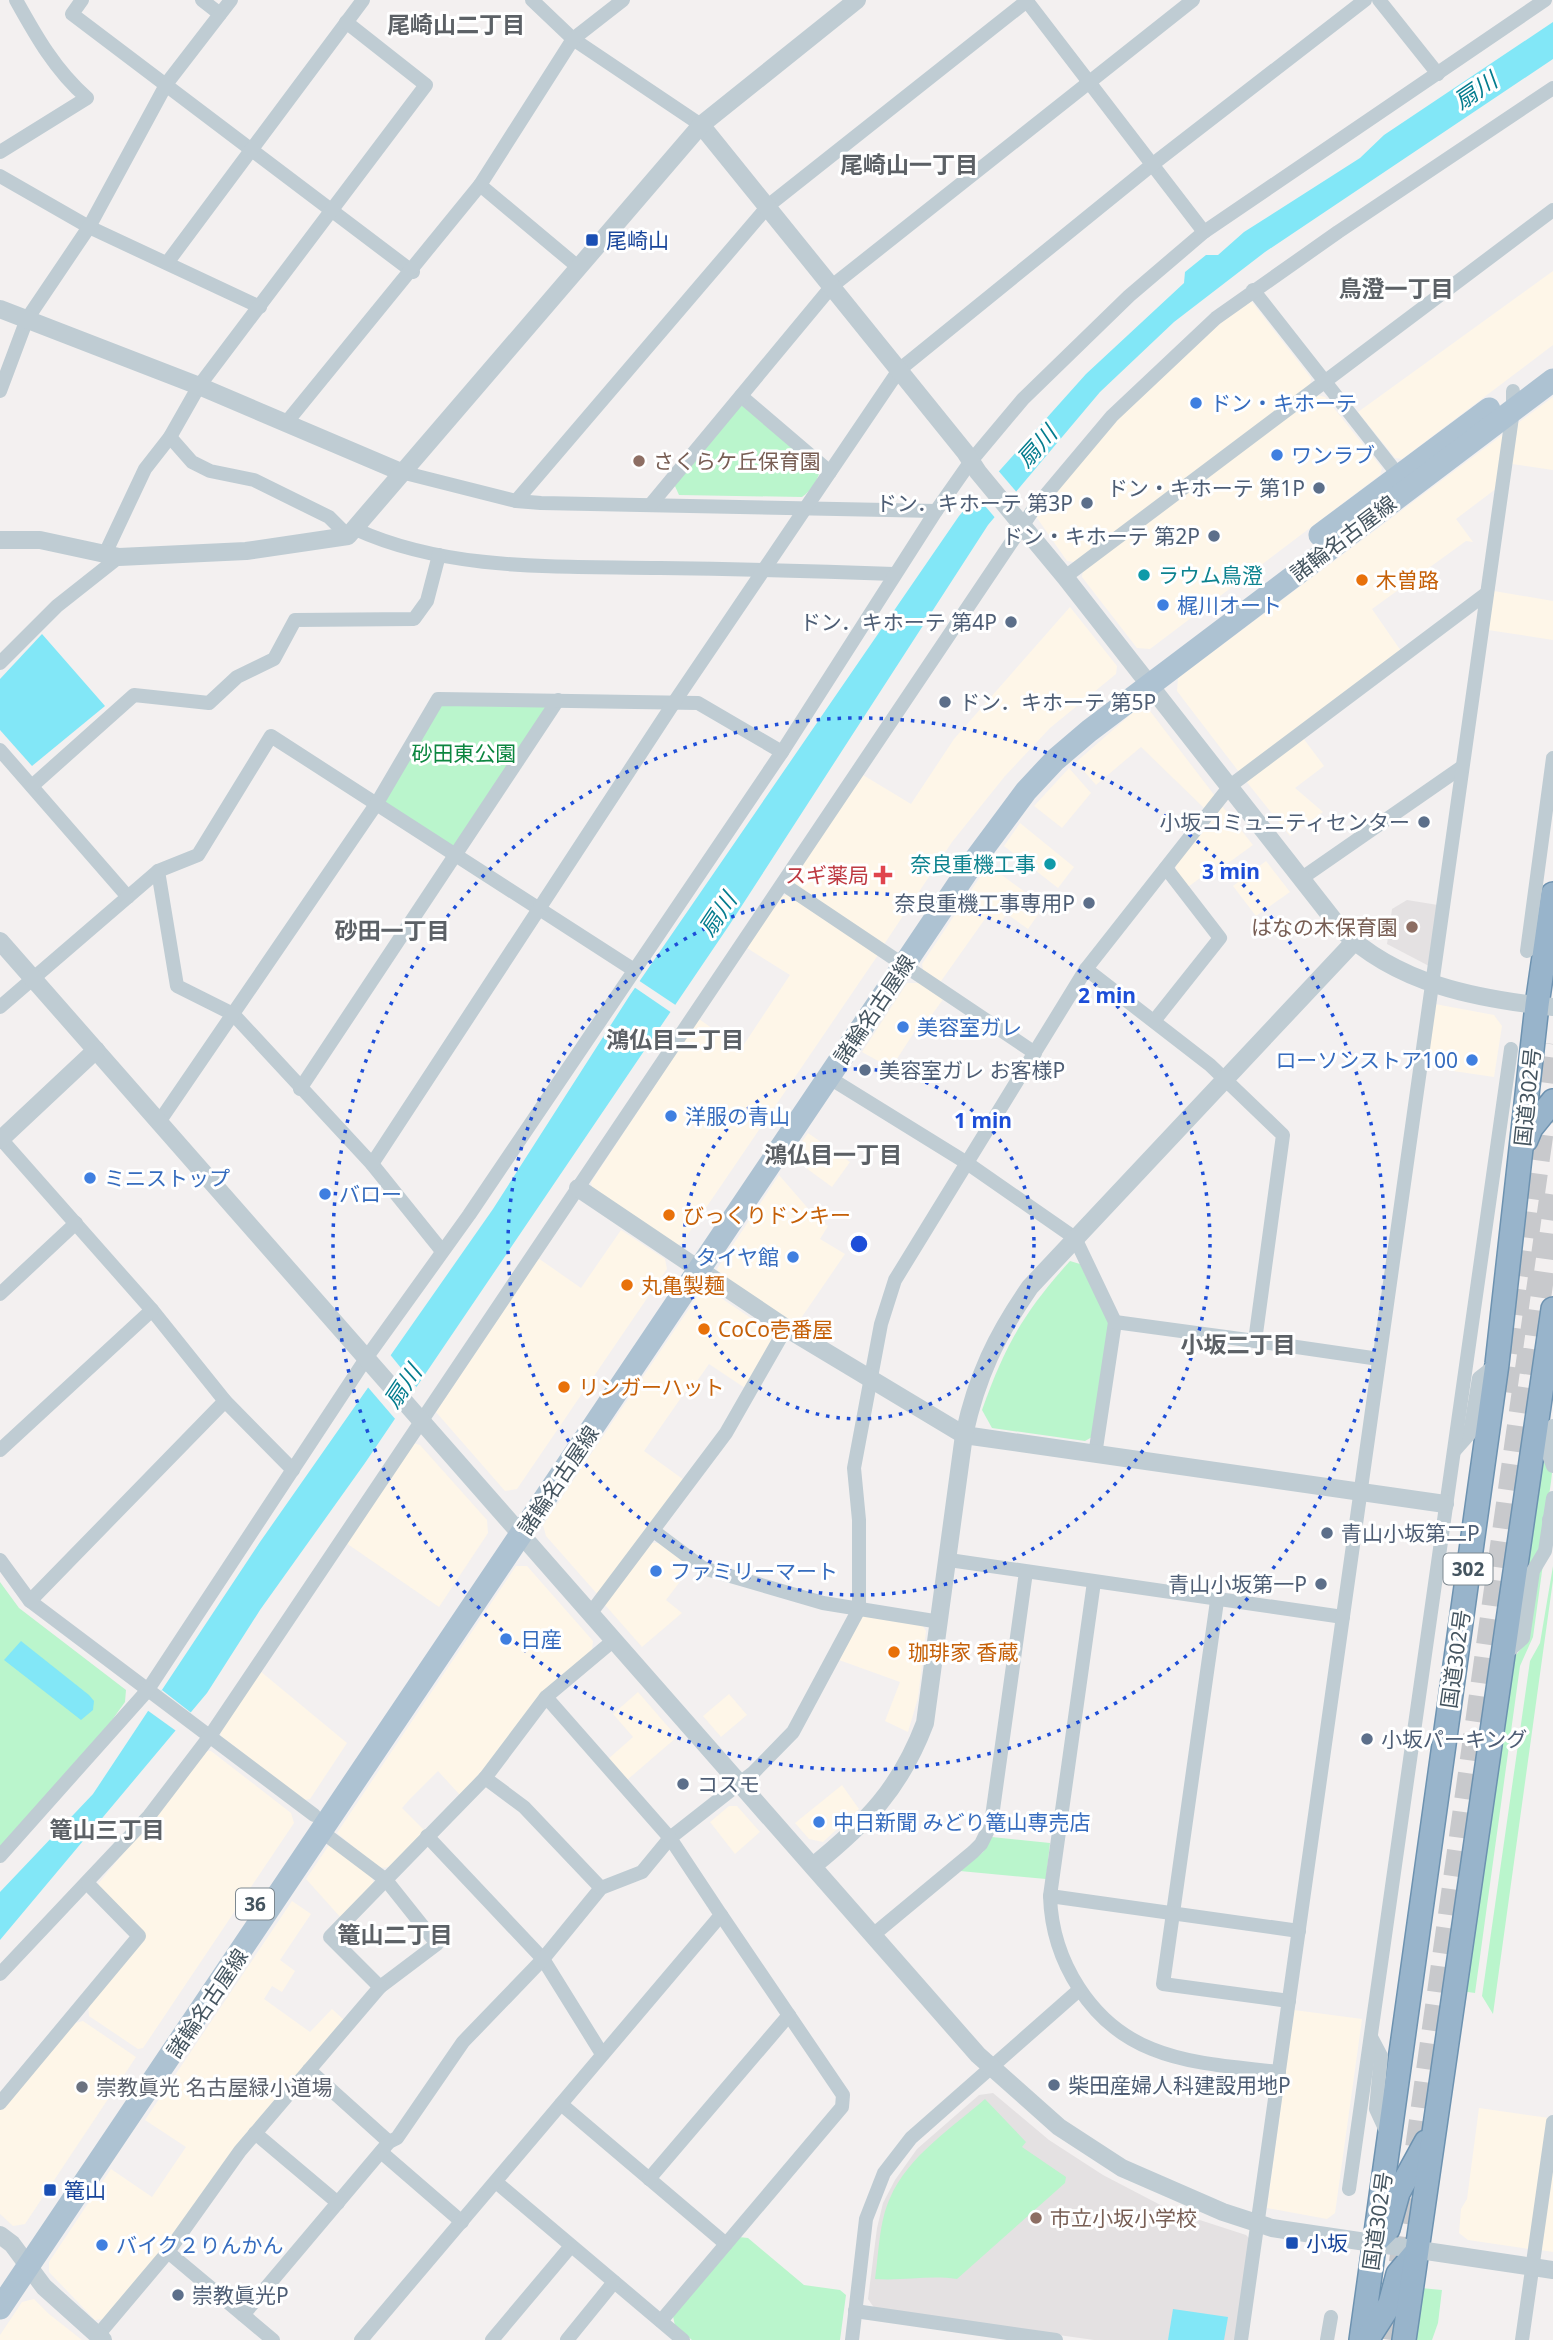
<svg xmlns="http://www.w3.org/2000/svg" width="1553" height="2340" viewBox="0 0 1553 2340" font-family="'Noto Sans','Noto Sans JP',sans-serif">
	<style>
		.commercial { fill: #fef6e8 }
		.education { fill: #e4e1e2 }
		.green { fill: #baf5cc }
		.water { fill: #82e7f7 }
		.pier { fill: #f3f0f0 }
		.lines { fill: none; stroke-linecap: round; stroke-linejoin: round }
		.motorway-tunnel { stroke: #c8c9cc; stroke-width: 26; stroke-dasharray: 26 13; stroke-linecap: butt }
		.trunk-casing { stroke: #6d92b0; stroke-width: 26 }
		.minor { stroke: #bfccd3; stroke-width: 14 }
		.tertiary { stroke: #bfccd3; stroke-width: 18 }
		.primary { stroke: #adc2d2; stroke-width: 23 }
		.trunk { stroke: #98b4cb; stroke-width: 23 }
		.ring { fill: none; stroke: #1d4ed8; stroke-width: 3.5; stroke-dasharray: 3.5 7 }
		.transit-dot { fill: #1a4fb4; stroke: #fff; stroke-width: 2.5 }
		.shop-dot { fill: #3f7fe0; stroke: #fff; stroke-width: 2.5 }
		.education-dot { fill: #8d6e63; stroke: #fff; stroke-width: 2.5 }
		.service-dot { fill: #5c6f8a; stroke: #fff; stroke-width: 2.5 }
		.culture-dot { fill: #0f9aa8; stroke: #fff; stroke-width: 2.5 }
		.food-dot { fill: #e8710a; stroke: #fff; stroke-width: 2.5 }
		.health-dot { fill: #e0444e; stroke: #fff; stroke-width: 2.5 }
		.worship-dot { fill: #6b7280; stroke: #fff; stroke-width: 2.5 }
		.labels { text-anchor: middle; dominant-baseline: central; stroke-width: 6; stroke-linejoin: round; paint-order: stroke }
		.shield { fill: #fff; stroke: #7d8890; stroke-width: 2 }
		.shield-label { font-size: 19px; font-weight: bold; fill: #455560 }
		.transit-label { font-size: 21px; fill: #164399; stroke: #fff; text-anchor: start }
		.shop-label { font-size: 21px; fill: #366cbe; stroke: #fff; text-anchor: start }
		.education-label { font-size: 21px; fill: #785e54; stroke: #fff; text-anchor: start }
		.service-label { font-size: 21px; fill: #4e5e75; stroke: #fff; text-anchor: end }
		.street-label { font-size: 21px; fill: #455560; stroke: #fff }
		.culture-label { font-size: 21px; fill: #0d838f; stroke: #fff; text-anchor: start }
		.food-label { font-size: 21px; fill: #c56008; stroke: #fff; text-anchor: start }
		.park-label { font-size: 21px; fill: #0c8640; stroke: #fff }
		.health-label { font-size: 21px; fill: #be3a42; stroke: #fff; text-anchor: end }
		.worship-label { font-size: 21px; fill: #5b616d; stroke: #fff; text-anchor: start }
		.neighbourhood-label { font-size: 23px; font-weight: bold; fill: #5c6166; stroke: #fff }
		.water-label { font-size: 23px; font-style: italic; fill: #047c8e; stroke: #fff }
		.centre { fill: #1d4ed8; stroke: #fff; stroke-width: 3.5 }
		.ring-label { font-size: 21px; text-anchor: middle; font-weight: bold; fill: #1d4ed8; stroke: #fff; stroke-width: 6; stroke-linejoin: round; paint-order: stroke }
	</style>
	<rect width="100%" height="100%" fill="#f3f0f0"/>
	<g class="commercial">
		<polygon points="1553,271 1553,345 1402,459 1395,458 1358,412"/>
		<polygon points="1245,301 1252,302 1311,378 1310,385 1074,562 1067,561 1035,515 1116,418"/>
		<polygon points="1317,395 1325,397 1382,468 1380,475 1150,649 1137,648 1082,577 1083,570"/>
		<polygon points="1553,397 1553,470 1512,464 1518,423"/>
		<polygon points="1505,433 1497,488 1456,519 1473,542 1466,541 1372,609 1401,651 1239,772 1177,691 1178,678"/>
		<polygon points="1494,591 1553,601 1553,640 1488,630"/>
		<polygon points="1070,607 1117,666 1116,674 1050,728 1005,776 952,842 883,946 797,888 792,879 863,775 911,804 954,739"/>
		<polygon points="1137,709 1150,711 1215,796 1205,809 1141,747 1096,785 1076,762"/>
		<polygon points="1303,738 1324,766 1295,788 1323,812 1290,836 1246,781"/>
		<polygon points="1069,768 1091,793 1062,828 1034,806"/>
		<polygon points="1222,806 1253,845 1220,869 1216,866 1188,887 1176,872 1176,864"/>
		<polygon points="1020,823 1074,867 1058,888 1004,846"/>
		<polygon points="1266,861 1290,892 1256,916 1233,886"/>
		<polygon points="988,865 1044,906 1028,929 1007,914 999,924 987,916 939,984 924,975 922,964"/>
		<polygon points="789,894 878,955 682,1243 676,1246 593,1193 591,1182 699,1019 741,1049 790,975 747,948 781,897"/>
		<polygon points="907,983 920,983 944,998 923,1027 919,1025 891,1068 862,1052"/>
		<polygon points="1435,1004 1494,1015 1502,1026 1494,1077 1426,1067"/>
		<polygon points="808,1133 850,1162 832,1187 791,1157"/>
		<polygon points="779,1175 818,1220 828,1226 820,1239 845,1254 795,1327 720,1278 717,1269"/>
		<polygon points="621,1230 665,1259 667,1269 517,1489 505,1491 436,1412 538,1258 581,1288"/>
		<polygon points="709,1290 772,1332 773,1339 745,1388 709,1364 695,1384 692,1382 644,1451 684,1480 599,1596 546,1536 543,1525 701,1291"/>
		<polygon points="413,1443 420,1445 487,1520 488,1533 439,1607 346,1543"/>
		<polygon points="651,1543 660,1543 692,1566 666,1600 682,1613 642,1647 605,1605"/>
		<polygon points="516,1566 527,1566 593,1641 592,1649 460,1795 438,1771 409,1800 402,1808 425,1831 390,1867 379,1868 337,1833"/>
		<polygon points="866,1614 921,1623 926,1631 918,1698 908,1732 885,1721 900,1682 839,1660 861,1617"/>
		<polygon points="260,1671 347,1743 310,1799 304,1800 221,1736 220,1730"/>
		<polygon points="638,1692 677,1737 626,1781 608,1759 633,1737 613,1714"/>
		<polygon points="729,1694 747,1715 721,1737 703,1716"/>
		<polygon points="207,1751 211,1751 291,1813 294,1823 143,2048 138,2049 89,2016 88,2002 144,1936 98,1884"/>
		<polygon points="842,1785 859,1809 823,1842 809,1839 795,1823"/>
		<polygon points="729,1806 737,1806 760,1832 735,1854 710,1822"/>
		<polygon points="329,1845 372,1877 374,1884 341,1918 306,1879"/>
		<polygon points="292,1901 311,1914 280,1960 295,1971 282,1992 272,1986 264,1999 310,2032 332,2009 344,2020 162,2251 104,2319 95,2320 49,2272 49,2262 111,2169 152,2197 186,2147 145,2120"/>
		<polygon points="1294,2010 1362,2019 1335,2213 1327,2219 1267,2208"/>
		<polygon points="83,2021 136,2057 25,2224 13,2226 0,2214 0,2110 72,2024"/>
		<polygon points="1479,2108 1549,2118 1529,2249 1468,2240 1459,2233 1461,2209 1467,2199"/>
		<polygon points="1553,2161 1553,2252 1540,2250"/>
		<polygon points="34,2299 49,2314 82,2340 0,2340 0,2335 22,2302"/>
	</g>
	<g class="education">
		<polygon points="1407,900 1438,905 1429,966 1387,944 1392,909"/>
		<polygon points="993,2093 1049,2140 1103,2175 1172,2211 1246,2235 1251,2240 1236,2340 1094,2340 875,2309 868,2299 877,2228 883,2203 895,2180 917,2149 979,2095"/>
	</g>
	<g class="green">
		<path d="M740,406h7l73,61c0,11 -9,24 -18,30l-123,-2 -5,-11z"/>
		<polygon points="438,699 558,700 457,856 377,803"/>
		<path d="M1070,1261l10,3 30,60 -18,113 -7,4 -93,-13 -10,-18c23,-65 42,-98 88,-149z"/>
		<polygon points="1550,1406 1546,1456 1552,1473 1551,1482 1541,1551 1519,1631 1545,1408"/>
		<polygon points="1543,1564 1533,1637 1520,1666 1475,1993 1461,1991 1509,1664 1524,1645 1536,1574"/>
		<polygon points="1553,1566 1553,1580 1493,2014 1482,1996 1530,1661 1540,1643"/>
		<polygon points="0,1582 19,1608 126,1690 125,1702 84,1759 0,1852"/>
		<polygon points="992,1837 1050,1843 1046,1879 960,1871 983,1852"/>
		<path d="M985,2099l41,43 -4,5 44,30 -1,6 -108,96c-28,-4 -53,2 -82,0 4,-27 4,-57 15,-81 18,-42 62,-70 95,-99z"/>
		<polygon points="739,2237 748,2238 804,2285 840,2290 846,2295 840,2340 692,2340 675,2326 673,2316"/>
		<polygon points="1421,2288 1442,2290 1438,2323 1432,2340 1414,2340"/>
	</g>
	<g class="water">
		<polygon points="1553,22 1553,59 1265,252 1174,322 1100,392 988,525 730,924 365,1463 260,1610 207,1693 0,1940 0,1892 93,1794 260,1542 493,1209 630,995 959,516 1086,374 1184,283 1185,272 1206,255 1218,255 1244,232 1360,158 1384,135"/>
		<polygon points="42,634 105,706 32,766 0,730 0,679"/>
		<polygon points="21,1641 89,1695 94,1701 93,1710 81,1720 4,1660"/>
		<polygon points="1173,2309 1228,2317 1224,2340 1168,2340"/>
	</g>
	<g class="pier">
		<polygon points="996,468 1019,495 997,520 974,493"/>
		<polygon points="638,980 677,1006 672,1013 634,987"/>
		<polygon points="388,1352 418,1389 396,1420 366,1385"/>
		<polygon points="162,1690 194,1715 179,1733 147,1710"/>
	</g>
	<g class="lines">
		<g class="motorway-tunnel">
			<polyline points="1504,1392 1553,1044"/>
			<polyline points="1391,2340 1553,1192"/>
		</g>
		<defs>
			<g id="trunk">
				<polyline points="1526,1140 1531,1128 1553,1101"/>
				<polyline points="1376,2241 1388,2229 1398,2193 1426,2142"/>
				<polyline points="1361,2340 1497,1364 1537,1005 1553,894"/>
				<polyline points="1367,2340 1390,2304 1398,2274 1413,2256"/>
				<polyline points="1404,2340 1553,1309"/>
			</g>
		</defs>
		<use href="#trunk" class="trunk-casing"/>
		<g class="minor">
			<polyline points="82,0 72,14 413,272"/>
			<polyline points="202,0 220,14"/>
			<polyline points="532,0 573,39 701,125"/>
			<polyline points="1026,0 1204,232"/>
			<polyline points="1379,0 1438,74"/>
			<path d="M0,152l87,-54c-32,-28 -51,-62 -71,-98"/>
			<polyline points="0,176 89,227 260,307"/>
			<polyline points="480,185 578,267"/>
			<polyline points="167,263 363,0"/>
			<polyline points="1253,290 1399,476"/>
			<polyline points="0,391 27,319 89,227 167,83 231,0"/>
			<polyline points="741,396 830,472"/>
			<polyline points="286,423 480,185 573,39 623,0"/>
			<polyline points="170,437 192,462 210,471 254,480 329,517 348,536"/>
			<polyline points="401,472 516,501 541,503 936,511 971,461 1023,399 1129,296 1204,232 1545,0"/>
			<polyline points="516,501 769,205 1028,0"/>
			<polyline points="652,503 832,286 1193,0"/>
			<path d="M355,529c94,43 204,37 305,39 78,1 156,3 234,6"/>
			<polyline points="104,556 145,469 170,437 199,386 426,85 346,22"/>
			<polyline points="1065,577 1553,210"/>
			<polyline points="0,663 57,606 119,557"/>
			<polyline points="0,750 128,897"/>
			<polyline points="32,786 134,695 209,703 237,677 274,659 295,620 414,619 427,601 439,555"/>
			<polyline points="158,871 177,986 233,1014 372,1164 442,1251"/>
			<polyline points="1302,878 1462,767"/>
			<polyline points="783,884 1035,1053"/>
			<polyline points="1527,951 1553,758"/>
			<polyline points="1086,969 1210,1065 1283,1135 1255,1341 1379,1359"/>
			<polyline points="0,1007 158,871 198,855 271,736 634,970"/>
			<polyline points="1154,1021 1220,938 1166,868"/>
			<polyline points="828,1077 967,1163 1075,1238 1115,1322 1095,1455"/>
			<polyline points="300,1089 558,700"/>
			<polyline points="159,1122 377,803 438,699 698,703 782,752"/>
			<polyline points="0,1138 152,1310 225,1401 293,1470"/>
			<polyline points="372,1164 675,701 899,370 1153,164 1365,0"/>
			<polyline points="0,1294 76,1223"/>
			<polyline points="1115,1322 1255,1341"/>
			<polyline points="1553,1426 1549,1455 1553,1466"/>
			<polyline points="0,1450 152,1310"/>
			<polyline points="1455,1450 1470,1433 1479,1378 1497,1364"/>
			<polyline points="655,1532 703,1568 823,1603 940,1622"/>
			<polyline points="0,1560 30,1601 314,1815"/>
			<polyline points="949,1560 1343,1617"/>
			<polyline points="30,1601 225,1401"/>
			<polyline points="1217,1601 1163,1984 1289,2001"/>
			<polyline points="590,1614 726,1433 786,1328"/>
			<polyline points="1504,1655 1523,1638 1533,1571 1545,1551 1553,1498"/>
			<polyline points="546,1697 614,1640"/>
			<polyline points="321,1831 386,1880 437,1944 380,1987"/>
			<polyline points="427,1836 543,1959 602,2054"/>
			<polyline points="0,1856 147,1691 367,1357 469,1215 782,752 936,511"/>
			<polyline points="1050,1896 1094,1582"/>
			<polyline points="873,1935 973,1852 981,1844 991,1824 1026,1572"/>
			<polyline points="0,1974 149,1816 210,1736 1033,510 1112,416 1216,318 1338,232 1553,88"/>
			<polyline points="1371,2037 1381,2056 1376,2109 1388,2135"/>
			<polyline points="309,2070 389,2142"/>
			<path d="M1279,2072c-42,-5 -88,-7 -127,-23 -61,-24 -100,-88 -102,-153l249,35"/>
			<polyline points="0,2103 139,1936 88,1884"/>
			<polyline points="561,2104 726,2244"/>
			<polyline points="255,2133 338,2203"/>
			<polyline points="381,2152 462,2222"/>
			<polyline points="649,2179 789,2015"/>
			<polyline points="496,2182 683,2340"/>
			<polyline points="1349,2189 1511,1049"/>
			<polyline points="168,2252 273,2340"/>
			<polyline points="855,2311 1056,2340"/>
			<polyline points="243,2315 389,2142 397,2138 463,2042 543,1959 601,1888 642,1872 670,1838 754,1772 793,1732 859,1609 859,1520 854,1468 881,1324 895,1280 1086,969 1230,786 1487,593"/>
			<polyline points="661,2321 842,2107 843,2095 721,1915"/>
			<polyline points="98,2335 168,2252 240,2151 380,1987 330,1937 485,1778 524,1807 601,1888"/>
			<polyline points="361,2340 721,1915 670,1838 546,1697 485,1778"/>
			<polyline points="492,2340 571,2246"/>
			<polyline points="567,2340 614,2282"/>
			<polyline points="852,2340 866,2219 884,2173 911,2138 1079,1990"/>
			<polyline points="1241,2340 1513,410 1513,391"/>
			<polyline points="1327,2340 1331,2317"/>
			<polyline points="1522,2340 1553,2122"/>
		</g>
		<g class="tertiary">
			<path d="M701,125l264,327 13,20 87,105 275,351c56,56 137,71 213,79"/>
			<polyline points="0,309 199,386 401,472"/>
			<polyline points="0,540 40,540 119,557 246,551 348,536 701,125 857,0"/>
			<polyline points="0,941 978,2055 1059,2127 1122,2168 1223,2212 1272,2228 1553,2270"/>
			<polyline points="0,1140 96,1050"/>
			<polyline points="578,1188 786,1328 964,1435 1445,1504"/>
			<polyline points="1551,1520 1553,1520"/>
			<path d="M813,1866c54,-44 87,-77 112,-143l39,-288c13,-59 32,-99 66,-148l324,-345"/>
			<polyline points="0,2235 12,2244 44,2287 103,2340"/>
		</g>
		<g class="primary">
			<polyline points="1320,535 1489,409"/>
			<polyline points="0,2308 974,861 1026,791 1055,760 1089,731 1553,380"/>
		</g>
		<use href="#trunk" class="trunk"/>
	</g>
	<g class="ring">
		<circle cx="859" cy="1244" r="175"/>
		<circle cx="859" cy="1244" r="351"/>
		<circle cx="859" cy="1244" r="526"/>
	</g>
	<g class="transit-dot">
		<rect x="585" y="233" width="14" height="14" rx="3.5"/>
		<rect x="43" y="2183" width="14" height="14" rx="3.5"/>
		<rect x="1285" y="2236" width="14" height="14" rx="3.5"/>
	</g>
	<g class="shop-dot">
		<circle cx="1196" cy="403" r="7"/>
		<circle cx="1277" cy="455" r="7"/>
		<circle cx="1163" cy="605" r="7"/>
		<circle cx="903" cy="1027" r="7"/>
		<circle cx="1472" cy="1060" r="7"/>
		<circle cx="671" cy="1116" r="7"/>
		<circle cx="90" cy="1178" r="7"/>
		<circle cx="325" cy="1194" r="7"/>
		<circle cx="793" cy="1257" r="7"/>
		<circle cx="656" cy="1571" r="7"/>
		<circle cx="506" cy="1639" r="7"/>
		<circle cx="819" cy="1822" r="7"/>
		<circle cx="102" cy="2245" r="7"/>
	</g>
	<g class="education-dot">
		<circle cx="639" cy="461" r="7"/>
		<circle cx="1412" cy="927" r="7"/>
		<circle cx="1036" cy="2218" r="7"/>
	</g>
	<g class="service-dot">
		<circle cx="1319" cy="488" r="7"/>
		<circle cx="1087" cy="503" r="7"/>
		<circle cx="1214" cy="536" r="7"/>
		<circle cx="1011" cy="622" r="7"/>
		<circle cx="945" cy="702" r="7"/>
		<circle cx="1424" cy="822" r="7"/>
		<circle cx="1089" cy="903" r="7"/>
		<circle cx="865" cy="1070" r="7"/>
		<circle cx="1327" cy="1533" r="7"/>
		<circle cx="1321" cy="1584" r="7"/>
		<circle cx="1367" cy="1739" r="7"/>
		<circle cx="683" cy="1784" r="7"/>
		<circle cx="1054" cy="2085" r="7"/>
		<circle cx="178" cy="2295" r="7"/>
	</g>
	<g class="culture-dot">
		<circle cx="1144" cy="575" r="7"/>
		<circle cx="1050" cy="864" r="7"/>
	</g>
	<g class="food-dot">
		<circle cx="1362" cy="580" r="7"/>
		<circle cx="669" cy="1215" r="7"/>
		<circle cx="627" cy="1285" r="7"/>
		<circle cx="704" cy="1329" r="7"/>
		<circle cx="564" cy="1387" r="7"/>
		<circle cx="894" cy="1652" r="7"/>
	</g>
	<path class="health-dot" d="M879.5 864.5h7v7h7v7h-7v7h-7v-7h-7v-7h7z"/>
	<circle class="worship-dot" cx="82" cy="2087" r="7"/>
	<g class="labels">
		<g class="shield">
			<rect x="1443.5" y="1553.5" width="49" height="31" rx="5"/>
			<rect x="236" y="1888.5" width="38" height="31" rx="5"/>
		</g>
		<g class="shield-label">
			<text x="1468" y="1569">302</text>
			<text x="255" y="1904">36</text>
		</g>
		<g class="transit-label">
			<text x="606" y="240">尾崎山</text>
			<text x="64" y="2190">篭山</text>
			<text x="1306" y="2243">小坂</text>
		</g>
		<g class="shop-label">
			<text x="1210" y="403">ドン・キホーテ</text>
			<text x="1291" y="455">ワンラブ</text>
			<text x="1177" y="605">梶川オート</text>
			<text x="917" y="1027">美容室ガレ</text>
			<text x="1458" y="1060" text-anchor="end">ローソンストア100</text>
			<text x="685" y="1116">洋服の青山</text>
			<text x="104" y="1178">ミニストップ</text>
			<text x="339" y="1194">バロー</text>
			<text x="779" y="1257" text-anchor="end">タイヤ館</text>
			<text x="670" y="1571">ファミリーマート</text>
			<text x="520" y="1639">日産</text>
			<text x="833" y="1822">中日新聞 みどり篭山専売店</text>
			<text x="116" y="2245">バイク２りんかん</text>
		</g>
		<g class="education-label">
			<text x="653" y="461">さくらケ丘保育園</text>
			<text x="1398" y="927" text-anchor="end">はなの木保育園</text>
			<text x="1050" y="2218">市立小坂小学校</text>
		</g>
		<g class="service-label">
			<text x="1305" y="488">ドン・キホーテ 第1P</text>
			<text x="1073" y="503">ドン．キホーテ 第3P</text>
			<text x="1200" y="536">ドン・キホーテ 第2P</text>
			<text x="997" y="622">ドン．キホーテ 第4P</text>
			<text x="959" y="702" text-anchor="start">ドン．キホーテ 第5P</text>
			<text x="1410" y="822">小坂コミュニティセンター</text>
			<text x="1075" y="903">奈良重機工事専用P</text>
			<text x="879" y="1070" text-anchor="start">美容室ガレ お客様P</text>
			<text x="1341" y="1533" text-anchor="start">青山小坂第二P</text>
			<text x="1307" y="1584">青山小坂第一P</text>
			<text x="1381" y="1739" text-anchor="start">小坂パーキング</text>
			<text x="697" y="1784" text-anchor="start">コスモ</text>
			<text x="1068" y="2085" text-anchor="start">柴田産婦人科建設用地P</text>
			<text x="192" y="2295" text-anchor="start">崇教眞光P</text>
		</g>
		<g class="street-label">
			<text transform="translate(1343 538) rotate(-37)">諸輪名古屋線</text>
			<text transform="translate(874 1009) rotate(-56)">諸輪名古屋線</text>
			<text transform="translate(1527 1097) rotate(-84)">国道302号</text>
			<text transform="translate(558 1480) rotate(-56)">諸輪名古屋線</text>
			<text transform="translate(1455 1659) rotate(-82)">国道302号</text>
			<text transform="translate(207 2003) rotate(-56)">諸輪名古屋線</text>
			<text transform="translate(1377 2221) rotate(-82)">国道302号</text>
		</g>
		<g class="culture-label">
			<text x="1158" y="575">ラウム鳥澄</text>
			<text x="1036" y="864" text-anchor="end">奈良重機工事</text>
		</g>
		<g class="food-label">
			<text x="1376" y="580">木曽路</text>
			<text x="683" y="1215">びっくりドンキー</text>
			<text x="641" y="1285">丸亀製麺</text>
			<text x="718" y="1329">CoCo壱番屋</text>
			<text x="578" y="1387">リンガーハット</text>
			<text x="908" y="1652">珈琲家 香蔵</text>
		</g>
		<g class="park-label">
			<text x="464" y="753">砂田東公園</text>
		</g>
		<g class="health-label">
			<text x="869" y="875">スギ薬局</text>
		</g>
		<g class="worship-label">
			<text x="96" y="2087">崇教眞光 名古屋緑小道場</text>
		</g>
		<g class="neighbourhood-label">
			<text x="456" y="24">尾崎山二丁目</text>
			<text x="909" y="164">尾崎山一丁目</text>
			<text x="1396" y="288">鳥澄一丁目</text>
			<text x="392" y="930">砂田一丁目</text>
			<text x="675" y="1039">鴻仏目二丁目</text>
			<text x="833" y="1154">鴻仏目一丁目</text>
			<text x="1238" y="1344">小坂二丁目</text>
			<text x="107" y="1829">篭山三丁目</text>
			<text x="395" y="1934">篭山二丁目</text>
		</g>
		<g class="water-label">
			<text transform="translate(1475 90) rotate(-34)">扇川</text>
			<text transform="translate(1036 446) rotate(-48)">扇川</text>
			<text transform="translate(717 914) rotate(-56)">扇川</text>
			<text transform="translate(402 1386) rotate(-56)">扇川</text>
		</g>
	</g>
	<circle cx="859" cy="1244" r="10" class="centre"/>
	<g class="ring-label">
		<text x="1231" y="879">3 min</text>
		<text x="1107" y="1003">2 min</text>
		<text x="983" y="1128">1 min</text>
	</g>
</svg>
